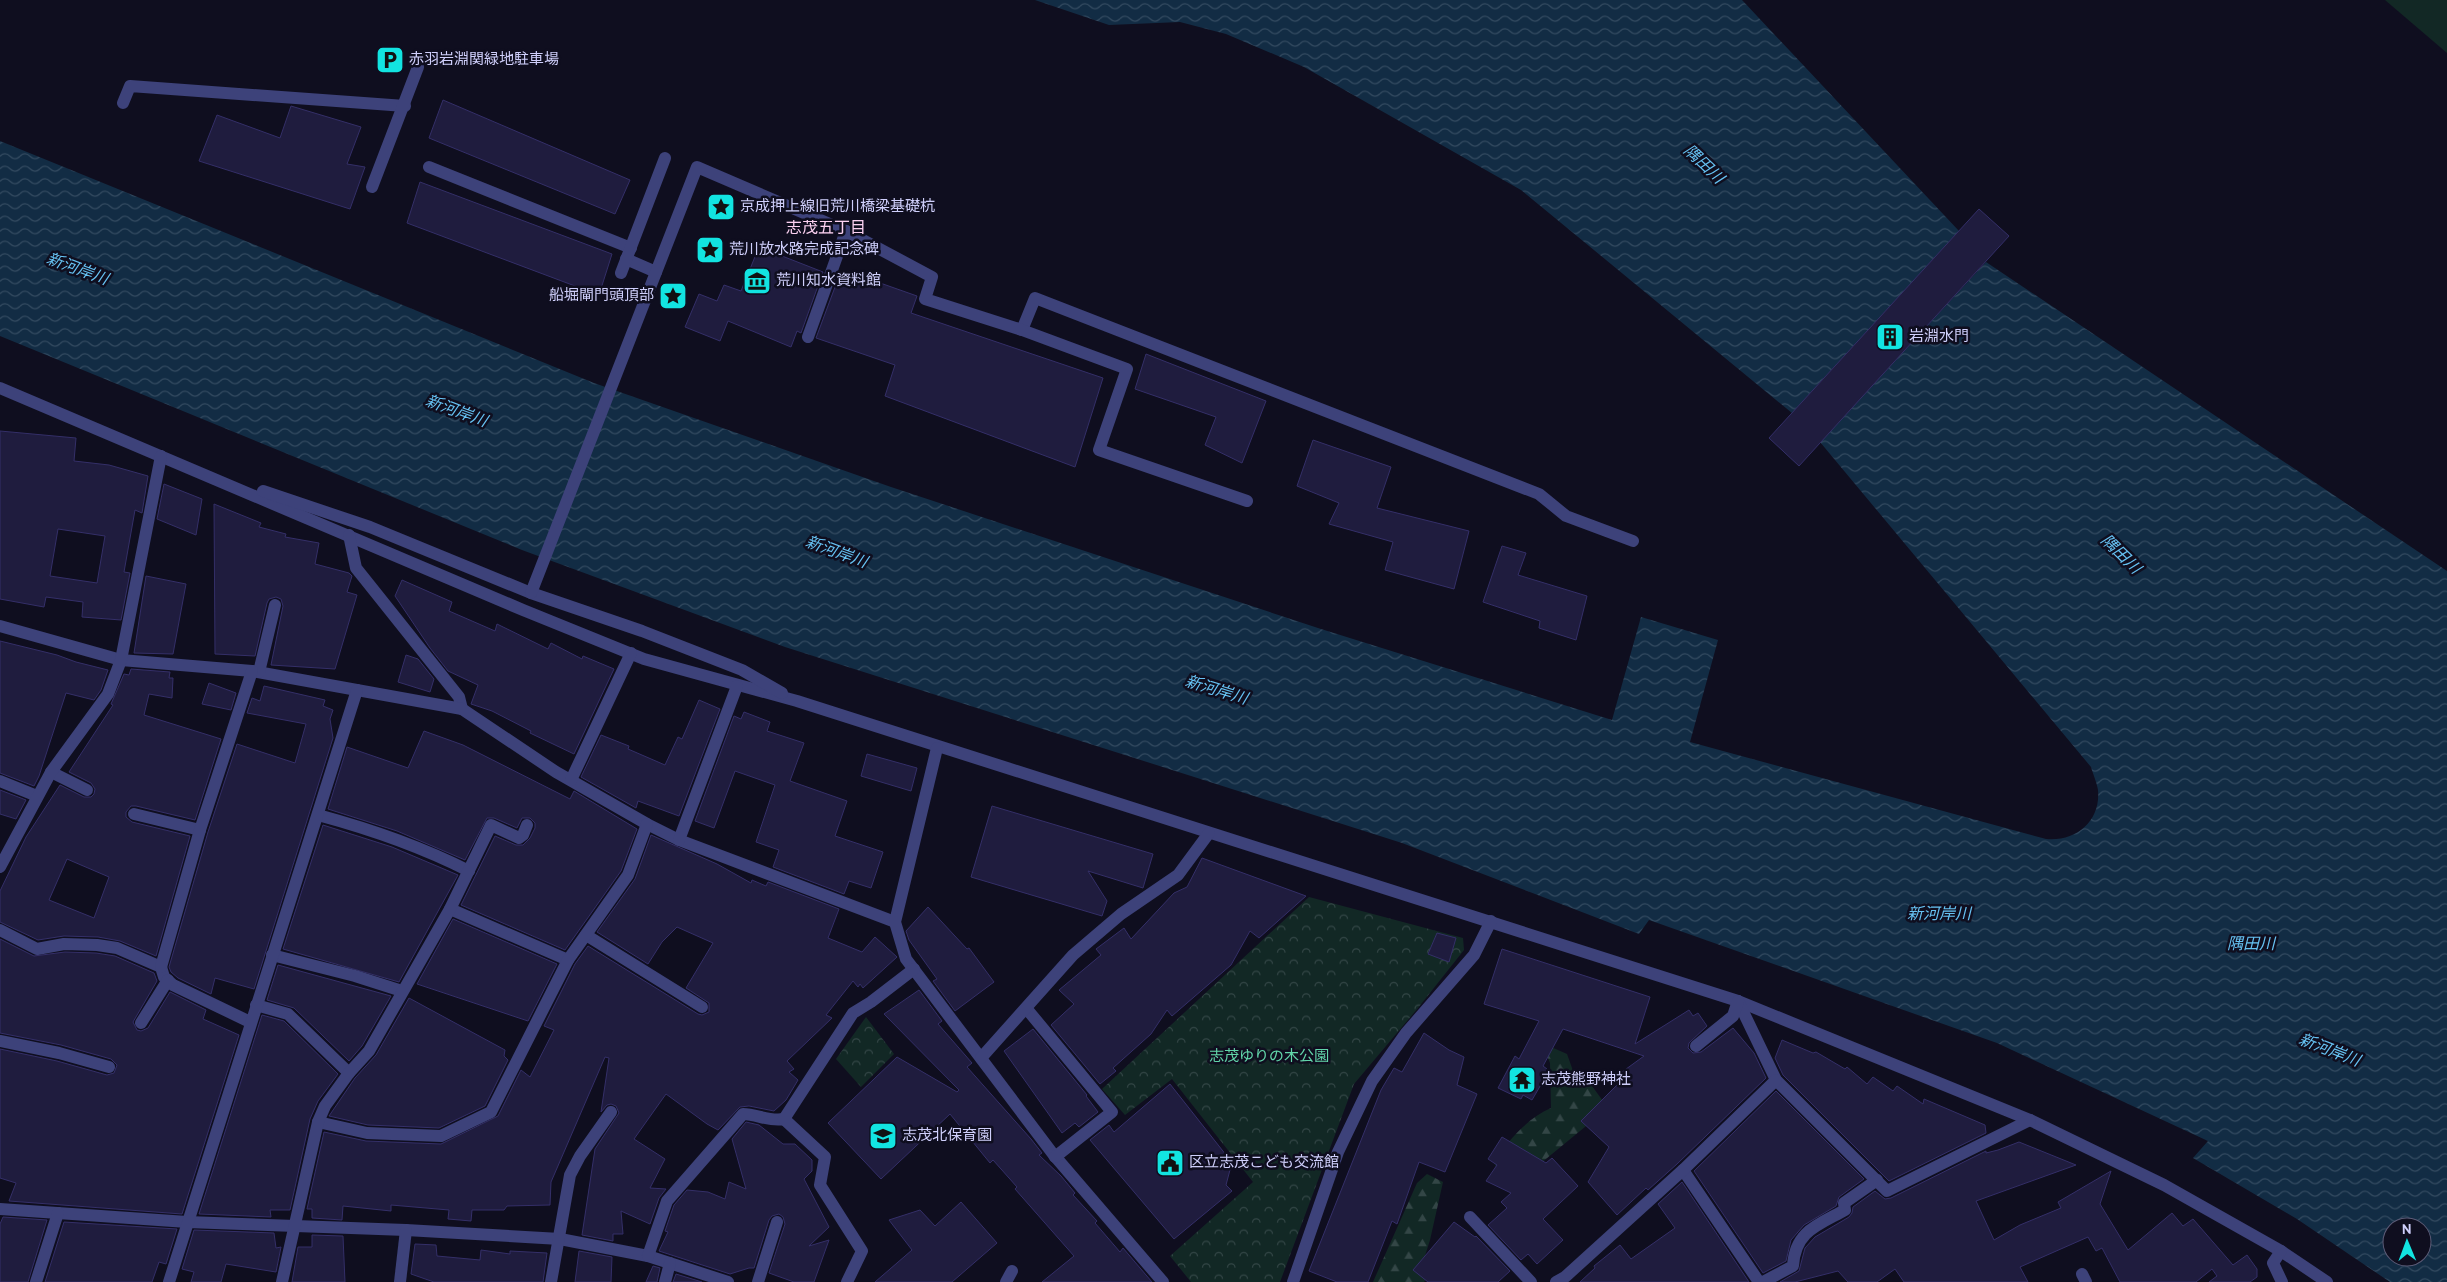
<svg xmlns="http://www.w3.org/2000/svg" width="2447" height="1282" viewBox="0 0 2447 1282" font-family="Overpass,'Noto Sans JP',sans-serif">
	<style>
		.forest { fill: url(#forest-firs) }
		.park { fill: url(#park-crowns) }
		.pitch { fill: #122825 }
		.water { fill: url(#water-waves); fill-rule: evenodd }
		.building { fill: #1f1c3e; stroke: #342f68; fill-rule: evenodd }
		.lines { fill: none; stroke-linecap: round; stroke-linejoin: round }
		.minor { stroke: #3d427a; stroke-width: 12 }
		.labels { text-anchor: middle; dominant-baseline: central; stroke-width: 5; stroke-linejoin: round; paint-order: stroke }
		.poi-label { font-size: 15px; fill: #cfcffb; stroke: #0f0e1f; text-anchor: start }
		.park-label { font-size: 15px; fill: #62d5aa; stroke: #0f0e1f }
		.water-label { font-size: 16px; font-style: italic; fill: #66c2f3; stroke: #0f0e1f }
		.neighbourhood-label { font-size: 16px; fill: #fbd1f1; stroke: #0f0e1f }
	</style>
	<defs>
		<pattern id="forest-firs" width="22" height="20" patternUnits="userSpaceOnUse" patternTransform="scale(1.25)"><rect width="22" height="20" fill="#122825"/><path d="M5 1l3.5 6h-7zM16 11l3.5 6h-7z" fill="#334646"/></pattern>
		<pattern id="park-crowns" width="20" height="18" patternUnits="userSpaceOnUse" patternTransform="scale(1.25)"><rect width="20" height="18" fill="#122825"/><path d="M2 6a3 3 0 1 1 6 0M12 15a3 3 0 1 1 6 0" fill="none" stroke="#334646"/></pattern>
		<pattern id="water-waves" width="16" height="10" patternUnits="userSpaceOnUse" patternTransform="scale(1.25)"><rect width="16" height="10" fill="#122c44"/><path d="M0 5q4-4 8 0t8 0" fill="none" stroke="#334a60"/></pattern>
	</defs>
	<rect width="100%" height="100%" fill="#0f0e1f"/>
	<g class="forest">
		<path d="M1542,1043l25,11 10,28 15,4 16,22 -89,73 -14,3 -12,-23c15,-19 34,-43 58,-53l-1,-45z"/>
		<polygon points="1427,1174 1443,1182 1430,1240 1423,1262 1430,1274 1424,1282 1373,1282 1417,1183"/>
	</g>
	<g class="park">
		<polygon points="1309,897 1463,938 1464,950 1418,1008 1354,1084 1280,1282 1191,1282 1170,1256 1253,1182 1172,1079 1125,1115 1102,1089"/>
		<polygon points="866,1017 894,1054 861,1087 836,1059"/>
	</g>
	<polygon class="pitch" points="2385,0 2447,0 2447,53"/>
	<g class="water">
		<polygon points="1035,0 1742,0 1959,231 1792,413 1521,190 1304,67 1226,34 1180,22 1109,25"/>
		<path d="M0,141l594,242 297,104 430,142 291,91 29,-103 77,23 -28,102 356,97c30,3 55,-18 52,-49 -1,-7 -5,-16 -7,-23l-271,-325 166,-180 461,309v711h-57l-93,-63 -104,-61 15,-17 -211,-98 -348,-123 -10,14 -237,-91 -617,-196 -263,-97 -522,-214zM2392,1227h30v30h-30z"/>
	</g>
	<g class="building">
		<polygon points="443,100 630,180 615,214 429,138"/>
		<polygon points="291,106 361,127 347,164 365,167 350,209 199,161 217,115 280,138"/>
		<polygon points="420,182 612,254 599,295 407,223"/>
		<polygon points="1979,209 2009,236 1799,466 1769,438"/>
		<polygon points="759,247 823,272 801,333 797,331 791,347 728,321 720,341 685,327 699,294 717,301 724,285 741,291"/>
		<polygon points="849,272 917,296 911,313 1103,378 1075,467 885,396 895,365 816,338 838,279 845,282"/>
		<polygon points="1146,354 1266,401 1242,463 1205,445 1216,417 1135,389"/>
		<path d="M0,431l76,7 -2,23 35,4 39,11 -6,37 -7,-3 -11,62 6,1 -9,47 -39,-3 1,-15 -37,-5 -2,10 -44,-8zM58,529l47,7 -8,47 -47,-7z"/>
		<polygon points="1313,440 1391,467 1377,508 1469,531 1454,589 1385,570 1393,542 1329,524 1339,503 1297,486"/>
		<polygon points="164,484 202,499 196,535 157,519"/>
		<polygon points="214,504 261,523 259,527 286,534 285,537 319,543 315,564 349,573 352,576 347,592 357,595 335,669 271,665 283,606 281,599 276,597 269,599 267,603 255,656 215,654"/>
		<polygon points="1502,546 1526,553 1518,575 1587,596 1576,640 1539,628 1540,621 1483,602"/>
		<polygon points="146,576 186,584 173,654 134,653"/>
		<polygon points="402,580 452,602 449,611 495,631 497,624 548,649 551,643 582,659 583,656 614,669 574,754 530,733 531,731 492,711 471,704 478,685 448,671 430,648 395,596"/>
		<polygon points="0,641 57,655 76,662 108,670 101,690 94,700 66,693 39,776 34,786 0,773"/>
		<polygon points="406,655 418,659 434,679 430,692 398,682"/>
		<path d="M131,669l39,3 -1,6h4l-1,20 -23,-4 -5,21 77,24 -26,81 -59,-14h-5l-5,6v5l6,5 58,14 -34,120 -36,-15 -22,-4 -34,-1 -26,4 -38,-18v-31l26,-54 34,-52 24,12h7l3,-3 1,-5 -4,-6 -22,-11 44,-67 -2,-1 13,-30 5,1zM67,859l42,18 -15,41 -45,-18z"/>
		<polygon points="209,683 236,693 231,710 202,704"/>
		<polygon points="264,686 325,700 323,706 333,710 330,719 333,738 254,989 215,978 211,994 178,978 171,972 169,967 208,832 237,744 295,763 306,724 247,713 252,698 260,701"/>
		<polygon points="699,700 720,709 679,816 638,801 636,808 581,777 601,735 629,746 628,749 665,765 678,737 682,739"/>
		<polygon points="744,712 770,722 767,731 804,743 790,781 847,801 835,836 883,852 871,888 849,881 844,894 773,867 779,850 756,842 775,785 735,771 714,828 695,821 734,716 741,719"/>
		<polygon points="424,731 463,745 570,799 574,791 637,829 621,871 565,950 461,905 495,836 516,845 523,845 530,838 535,828 535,823 530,818 522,818 517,828 494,818 487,818 465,860 397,831 328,809 347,747 408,768"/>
		<polygon points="867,754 917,768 911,791 861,776"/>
		<polygon points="0,790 26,800 16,819 0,814"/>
		<polygon points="992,806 1153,854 1143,888 1088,871 1107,901 1102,916 971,877"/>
		<polygon points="323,825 392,847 458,875 399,982 283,949"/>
		<polygon points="651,835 717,864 751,883 752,880 766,886 768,882 839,909 828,938 862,952 875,937 897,957 863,988 860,984 858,987 853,981 826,1015 832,1018 787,1061 794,1069 789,1072 798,1080 786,1100 774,1111 749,1106 740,1107 718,1130 707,1124 666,1094 634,1139 665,1159 650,1188 666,1189 659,1198 650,1224 621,1211 623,1234 613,1234 613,1241 582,1235 595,1149 619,1113 616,1106 611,1104 607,1105 601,1112 609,1058 605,1057 551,1182 550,1205 507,1206 504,1210 472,1210 471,1221 448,1219 449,1210 391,1205 391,1211 343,1206 342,1220 312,1218 312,1209 307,1209 324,1132 366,1141 441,1144 498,1116 521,1070 530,1077 554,1030 544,1026 575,964 588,946 698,1014 702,1015 709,1012 709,1003 686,988 713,943 677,927 662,942 648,964 597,932 635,879"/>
		<polygon points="1202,858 1306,896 1259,938 1250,931 1231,965 1172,1016 1167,1010 1151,1034 1113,1068 1116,1071 1100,1084 1051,1025 1074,1004 1059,990 1101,955 1096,949 1124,928 1131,939 1174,893 1187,887"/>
		<polygon points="928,907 967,949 969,948 994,982 955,1011 933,981 937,979 909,940 906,931"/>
		<polygon points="453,919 557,964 528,1021 417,984"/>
		<polygon points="1437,933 1456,938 1449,962 1428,954"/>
		<polygon points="0,939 34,956 65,952 96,953 115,956 154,973 157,981 133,1022 137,1030 141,1031 148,1028 170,992 206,1010 203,1019 239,1035 182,1214 9,1201 16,1183 0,1178 0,1049 57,1061 107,1075 114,1073 117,1065 111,1059 61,1045 0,1033"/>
		<polygon points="1502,949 1650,997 1635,1044 1689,1010 1693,1016 1698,1013 1707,1026 1689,1043 1688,1048 1693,1053 1701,1052 1733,1028 1754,1053 1766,1078 1677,1164 1648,1190 1646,1188 1617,1215 1588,1182 1609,1147 1581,1121 1625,1077 1622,1072 1644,1056 1563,1029 1543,1066 1547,1069 1544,1074 1546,1076 1532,1100 1523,1095 1521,1099 1498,1088 1515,1056 1519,1059 1539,1021 1484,1004"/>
		<polygon points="278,965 391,996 362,1046 349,1061 294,1008 267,1000"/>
		<polygon points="919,990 942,1021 938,1024 972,1063 967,1067 1031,1139 1042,1153 1039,1155 1061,1176 1075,1193 1073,1195 1097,1221 1095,1223 1120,1252 1123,1248 1152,1282 1042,1282 1074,1256 1015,1189 1017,1187 993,1160 990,1163 950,1114 881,1179 828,1123 897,1057 957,1092 959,1090 884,1014"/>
		<polygon points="409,998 505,1050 504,1056 508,1060 485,1106 439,1128 368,1125 329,1116 355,1078 376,1055"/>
		<polygon points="262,1015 284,1021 338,1074 318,1101 310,1119 290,1210 270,1210 271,1217 199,1214"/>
		<polygon points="1033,1029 1087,1095 1086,1096 1098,1112 1079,1127 1075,1123 1062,1133 1004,1051"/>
		<polygon points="1424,1033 1449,1050 1464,1057 1457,1085 1477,1094 1445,1172 1419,1162 1397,1224 1392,1221 1368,1282 1337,1282 1309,1271 1381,1090 1394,1068 1402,1072"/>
		<polygon points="1782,1040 1813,1053 1816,1052 1845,1069 1847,1067 1867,1084 1873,1077 1893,1091 1897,1086 1923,1104 1924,1099 1985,1125 1986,1133 1889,1181 1783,1075 1775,1058"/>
		<polygon points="1170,1084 1230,1160 1231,1166 1226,1185 1232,1191 1174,1239 1090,1140 1109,1125 1114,1132"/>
		<polygon points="1776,1091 1864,1179 1839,1197 1836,1206 1804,1225 1791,1240 1786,1261 1763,1273 1694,1171"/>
		<polygon points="746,1122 759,1125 783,1144 795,1144 812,1160 812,1171 804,1179 829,1227 809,1246 829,1240 814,1282 794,1282 769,1273 785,1224 783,1217 779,1214 772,1216 769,1220 754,1268 749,1268 730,1274 659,1251 668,1232 665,1231 674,1205 687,1190 708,1192 725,1199 729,1182 746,1189 732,1139"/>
		<polygon points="1502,1137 1546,1163 1552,1158 1578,1186 1543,1219 1563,1240 1537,1264 1528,1254 1521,1260 1488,1225 1507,1208 1501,1202 1511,1193 1486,1181 1497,1165 1488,1159"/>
		<polygon points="2019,1142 2076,1165 1976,1201 1994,1240 2020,1225 2061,1208 2058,1202 2111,1171 2100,1204 2128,1250 2172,1213 2183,1226 2193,1219 2233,1265 2247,1255 2257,1269 2257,1277 2250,1282 2209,1282 2217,1276 2212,1269 2196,1282 2120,1282 2102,1248 2096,1251 2088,1237 2020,1267 2028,1282 1904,1282 1895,1269 1877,1282 1848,1282 1838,1271 1795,1282 1780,1282 1799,1271 1805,1248 1815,1237 1849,1217 1852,1213 1853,1207 1875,1191 1885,1199 1891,1198 1986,1151 1986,1153 1998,1150"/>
		<polygon points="1682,1182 1749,1282 1580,1282 1595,1268 1594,1266 1620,1245 1631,1259 1675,1228 1658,1204"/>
		<polygon points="961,1202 997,1243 952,1282 875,1282 912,1250 889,1220 920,1210 935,1226"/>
		<polygon points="3,1217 47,1220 28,1282 0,1282 0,1224"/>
		<polygon points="64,1222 177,1229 166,1264 159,1262 152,1282 45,1282"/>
		<polygon points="1454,1222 1475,1237 1476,1236 1510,1271 1498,1282 1428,1282 1413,1270"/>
		<polygon points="194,1230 274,1233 276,1248 281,1247 276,1272 226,1264 221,1282 191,1282 194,1272 182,1269"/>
		<polygon points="312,1235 343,1236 345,1282 292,1282 298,1247 312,1247"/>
		<polygon points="415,1244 436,1245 437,1256 480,1260 481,1250 510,1254 510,1251 547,1253 543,1282 434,1282 411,1274"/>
		<polygon points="579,1251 612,1257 611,1282 575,1282"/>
		<polygon points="653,1266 660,1268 657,1282 646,1282"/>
		<polygon points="676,1274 702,1282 673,1282"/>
	</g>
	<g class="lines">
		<g class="minor">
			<polyline points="123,103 130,86 405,106"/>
			<polyline points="429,167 631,248"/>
			<polyline points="372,187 418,67"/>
			<polyline points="626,259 656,272"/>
			<polyline points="621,273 665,158"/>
			<polyline points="1022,330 1035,298 1539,494 1566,516 1633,541"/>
			<polyline points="808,337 846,231 932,277 925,299 1022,330 1127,369 1099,450 1247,501"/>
			<polyline points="0,388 523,610 644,659 797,701 1738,1001 2030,1120 2164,1185 2281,1251 2327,1282"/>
			<polyline points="263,491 370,527 531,593 642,631 742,670 782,693"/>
			<polyline points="349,535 356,568 459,697 462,709"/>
			<polyline points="531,593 697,167 846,231"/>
			<polyline points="0,626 121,660 252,671 462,709 556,772 647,824 679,840 895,922"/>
			<polyline points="259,672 275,605"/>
			<polyline points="937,748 895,922 906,959 1053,1154 1163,1282"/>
			<polyline points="51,772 87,790"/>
			<polyline points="571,780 631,653"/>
			<polyline points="0,781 37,796"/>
			<polyline points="134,814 200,830"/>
			<path d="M318,815c52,14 102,31 151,56"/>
			<polyline points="679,840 737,686"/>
			<polyline points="0,867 51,772 108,694 121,660 161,456"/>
			<polyline points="450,909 568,960"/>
			<polyline points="0,930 37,949 64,944 97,945 117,948 161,967 164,977 173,985 250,1022"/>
			<polyline points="586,935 702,1007"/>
			<polyline points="272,955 355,976 402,991"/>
			<polyline points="161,967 200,830 252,671"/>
			<polyline points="1738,1001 1776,1080 1887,1191 2030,1120"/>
			<polyline points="256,1005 288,1014 349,1073"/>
			<polyline points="1026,1008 1112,1112 1055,1157"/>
			<polyline points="141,1023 168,980"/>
			<polyline points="0,1041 59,1053 109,1067"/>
			<polyline points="1696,1046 1733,1016 1738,1001"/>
			<polyline points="981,1058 1073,955 1121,914 1178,875 1209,833"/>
			<polyline points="318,1122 367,1133 441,1136 491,1112 568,960 628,875 647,824"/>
			<polyline points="1683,1170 1759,1282"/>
			<polyline points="0,1209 187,1222 406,1230 560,1239 648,1256 728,1282"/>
			<polyline points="1470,1217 1531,1282"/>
			<polyline points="2281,1251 2273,1263 2282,1282"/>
			<path d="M648,1256l19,-55 76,-87c14,0 26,8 41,5"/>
			<polyline points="2082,1274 2086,1282"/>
			<polyline points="36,1282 58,1213"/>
			<polyline points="169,1282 357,690"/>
			<polyline points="282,1282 318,1122 325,1106 349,1073 369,1051 450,909 491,825 519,838 523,835 527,825"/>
			<polyline points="400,1282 406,1230"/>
			<polyline points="551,1282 570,1175 580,1156 611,1112"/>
			<polyline points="665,1282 670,1263"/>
			<polyline points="758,1282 777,1222"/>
			<polyline points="847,1282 862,1251 820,1185 825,1157 784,1119 853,1013 871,1002 914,969"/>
			<polyline points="1006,1282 1012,1271"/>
			<polyline points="1293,1282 1338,1152 1372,1081 1406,1033 1474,955 1491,921"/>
			<polyline points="1556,1282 1565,1277 1683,1170 1776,1080"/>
			<path d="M1763,1282l30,-16c2,-35 25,-41 52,-56l-1,-7 33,-23"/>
		</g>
	</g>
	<defs>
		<symbol id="parking-square" viewBox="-11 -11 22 22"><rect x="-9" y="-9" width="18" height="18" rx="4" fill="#12e4e1" stroke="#0f0e1f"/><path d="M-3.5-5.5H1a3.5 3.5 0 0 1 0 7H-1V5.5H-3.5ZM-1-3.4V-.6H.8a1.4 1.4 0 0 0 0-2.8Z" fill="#111"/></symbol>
		<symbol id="sight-square" viewBox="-11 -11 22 22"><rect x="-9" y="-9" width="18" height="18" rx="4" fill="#12e4e1" stroke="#0f0e1f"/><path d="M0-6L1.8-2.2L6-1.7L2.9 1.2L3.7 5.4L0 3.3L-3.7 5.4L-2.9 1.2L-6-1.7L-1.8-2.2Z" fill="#111"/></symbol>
		<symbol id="museum-square" viewBox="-11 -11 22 22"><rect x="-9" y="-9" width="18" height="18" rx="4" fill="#12e4e1" stroke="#0f0e1f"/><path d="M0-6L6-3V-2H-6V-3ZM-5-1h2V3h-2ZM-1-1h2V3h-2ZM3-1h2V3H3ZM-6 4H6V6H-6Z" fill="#111"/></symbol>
		<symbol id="building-square" viewBox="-11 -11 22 22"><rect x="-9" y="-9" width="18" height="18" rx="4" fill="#12e4e1" stroke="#0f0e1f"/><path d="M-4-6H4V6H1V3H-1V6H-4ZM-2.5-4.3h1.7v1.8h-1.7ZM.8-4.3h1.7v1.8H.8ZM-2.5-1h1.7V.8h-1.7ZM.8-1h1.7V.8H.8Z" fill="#111"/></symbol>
		<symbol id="temple-square" viewBox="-11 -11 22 22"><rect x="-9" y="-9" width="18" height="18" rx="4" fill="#12e4e1" stroke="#0f0e1f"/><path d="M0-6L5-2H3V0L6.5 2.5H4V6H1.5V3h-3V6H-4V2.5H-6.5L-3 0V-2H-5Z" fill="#111"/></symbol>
		<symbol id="school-square" viewBox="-11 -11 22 22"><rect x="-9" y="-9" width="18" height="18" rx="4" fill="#12e4e1" stroke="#0f0e1f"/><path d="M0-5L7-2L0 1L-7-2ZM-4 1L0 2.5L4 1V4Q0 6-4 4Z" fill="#111"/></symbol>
		<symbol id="civic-square" viewBox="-11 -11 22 22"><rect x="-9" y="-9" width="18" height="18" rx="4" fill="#12e4e1" stroke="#0f0e1f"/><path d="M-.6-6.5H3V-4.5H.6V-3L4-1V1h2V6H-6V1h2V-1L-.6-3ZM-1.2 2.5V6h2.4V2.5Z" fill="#111"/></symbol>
	</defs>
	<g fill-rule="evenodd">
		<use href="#parking-square" x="374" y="44" width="32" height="32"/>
		<use href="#sight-square" x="705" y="191" width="32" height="32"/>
		<use href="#sight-square" x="694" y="234" width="32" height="32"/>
		<use href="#museum-square" x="741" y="265" width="32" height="32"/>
		<use href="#sight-square" x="657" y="280" width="32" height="32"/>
		<use href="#building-square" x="1874" y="321" width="32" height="32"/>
		<use href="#temple-square" x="1506" y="1064" width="32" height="32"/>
		<use href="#school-square" x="867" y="1120" width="32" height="32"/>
		<use href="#civic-square" x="1154" y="1147" width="32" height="32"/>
	</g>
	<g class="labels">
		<g class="poi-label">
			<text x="409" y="60">赤羽岩淵関緑地駐車場</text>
			<text x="740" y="207">京成押上線旧荒川橋梁基礎杭</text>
			<text x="729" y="250">荒川放水路完成記念碑</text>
			<text x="776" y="281">荒川知水資料館</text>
			<text x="654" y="296" text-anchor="end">船堀閘門頭頂部</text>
			<text x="1909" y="337">岩淵水門</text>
			<text x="1541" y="1080">志茂熊野神社</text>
			<text x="902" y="1136">志茂北保育園</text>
			<text x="1189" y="1163">区立志茂こども交流館</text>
		</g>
		<g class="park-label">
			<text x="1269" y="1057">志茂ゆりの木公園</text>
		</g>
		<g class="water-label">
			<text transform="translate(1703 165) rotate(43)">隅田川</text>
			<text transform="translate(77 270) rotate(20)">新河岸川</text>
			<text transform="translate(456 412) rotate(20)">新河岸川</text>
			<text transform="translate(836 553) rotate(20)">新河岸川</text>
			<text transform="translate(2120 555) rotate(44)">隅田川</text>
			<text transform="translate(1216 691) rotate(17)">新河岸川</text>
			<text x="1939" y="915">新河岸川</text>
			<text x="2251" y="945">隅田川</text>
			<text transform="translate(2329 1051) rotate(21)">新河岸川</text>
		</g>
		<g class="neighbourhood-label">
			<text x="826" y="229">志茂五丁目</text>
		</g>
	</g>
	<g transform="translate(2407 1242) rotate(359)"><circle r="24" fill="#0f0e1f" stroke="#5c5b77"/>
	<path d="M0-4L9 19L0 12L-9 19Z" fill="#12e4e1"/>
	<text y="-8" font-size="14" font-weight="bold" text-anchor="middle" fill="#cfcffb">N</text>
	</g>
</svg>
